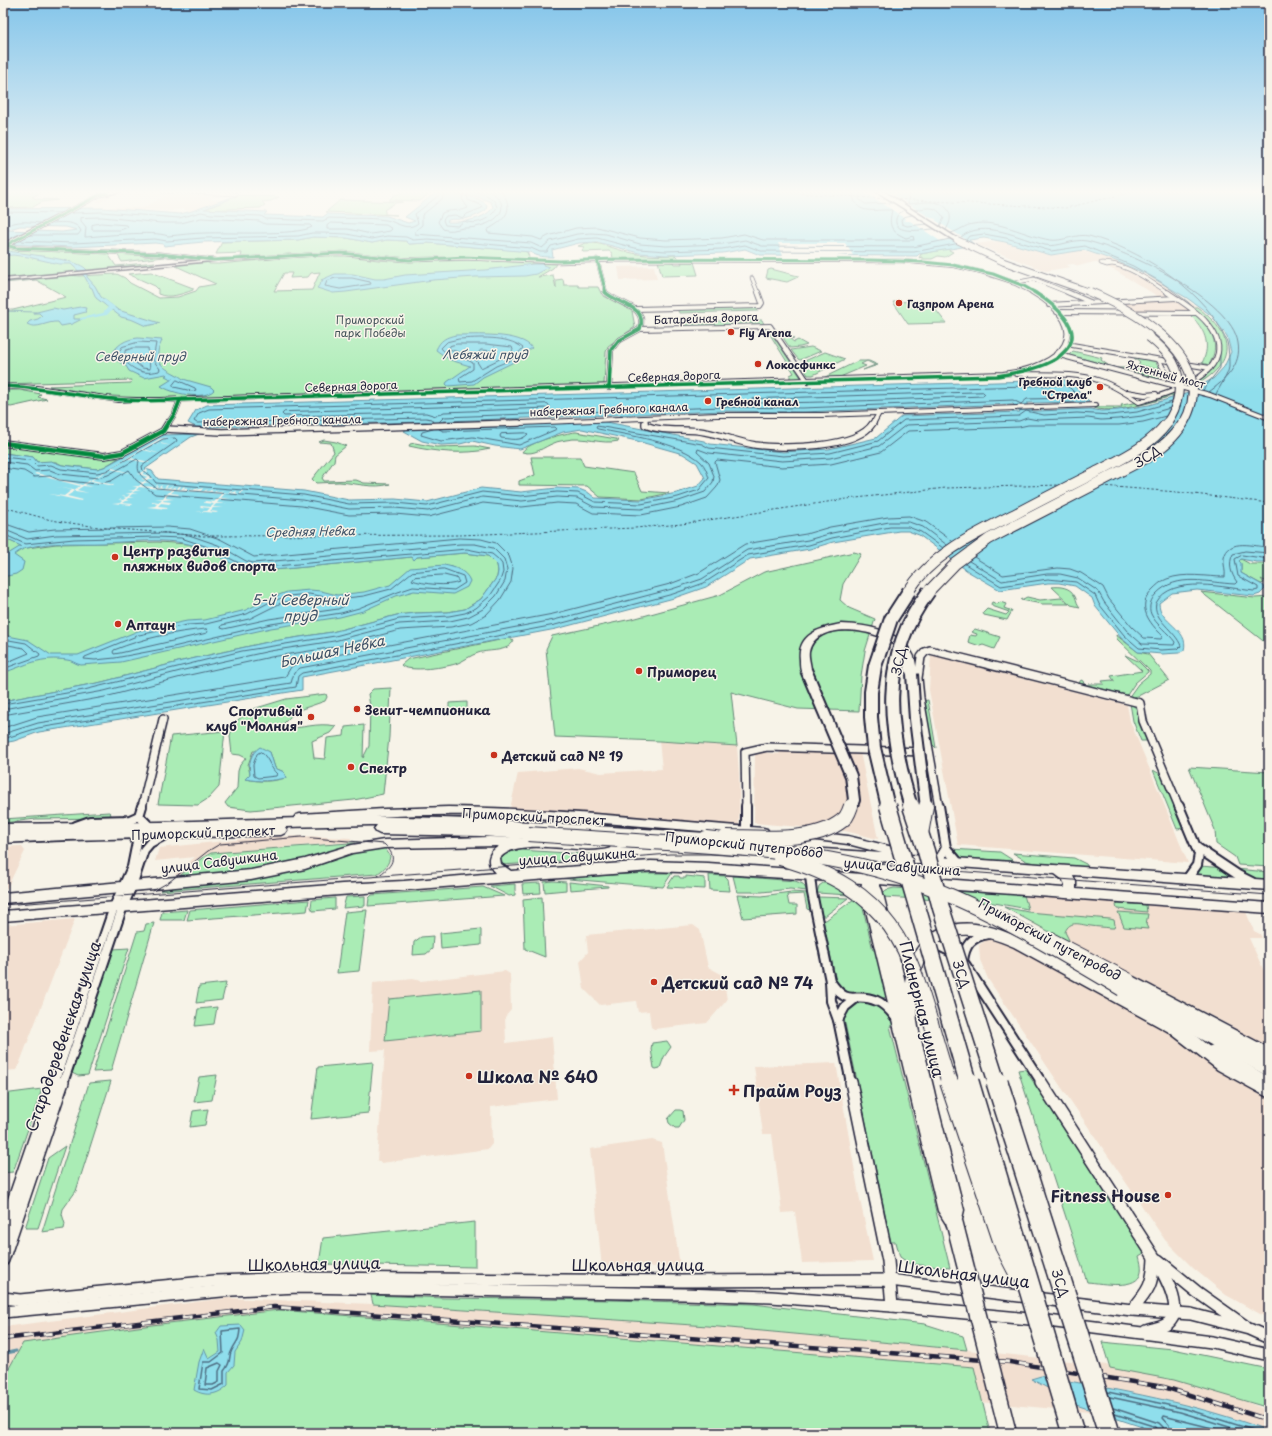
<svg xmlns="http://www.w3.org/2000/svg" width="1272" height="1436" viewBox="0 0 1272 1436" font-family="'Playpen Sans',sans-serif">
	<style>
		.built { fill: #f2dfd0 }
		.green { fill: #aaecb5; stroke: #668778; fill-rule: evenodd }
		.water { fill: #8fdeec; stroke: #6393a5; fill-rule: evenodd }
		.pier { fill: #f7f3e8 }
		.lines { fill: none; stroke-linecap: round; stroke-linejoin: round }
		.shore-far1 { stroke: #4e6d82; stroke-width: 1 }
		.shore { stroke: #4e6d82; stroke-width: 1.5 }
		.stream-far1 { stroke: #6393a5; stroke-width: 1 }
		.stream { stroke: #6393a5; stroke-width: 3 }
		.river { fill: #8fdeec; fill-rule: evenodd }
		.ferry { stroke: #3d5167; stroke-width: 1; stroke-dasharray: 2.5 2; stroke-linecap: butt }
		.minor-far5-casing { stroke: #22223b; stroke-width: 4.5 }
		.minor-far4-casing { stroke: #22223b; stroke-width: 6 }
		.minor-far3-casing { stroke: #22223b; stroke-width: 8 }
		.minor-far2-casing { stroke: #22223b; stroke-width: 10 }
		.minor-far1-casing { stroke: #22223b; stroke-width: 12 }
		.minor-casing { stroke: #22223b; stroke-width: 14 }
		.tertiary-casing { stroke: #22223b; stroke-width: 3 }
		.secondary-casing { stroke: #22223b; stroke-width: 3 }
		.primary-casing { stroke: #22223b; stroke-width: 3 }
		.motorway-casing { stroke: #22223b; stroke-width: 3 }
		.minor-far5 { stroke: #f7f3e8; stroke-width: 3 }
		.minor-far4 { stroke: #f7f3e8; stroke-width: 4 }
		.minor-far3 { stroke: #f7f3e8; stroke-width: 5.5 }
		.minor-far2 { stroke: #f7f3e8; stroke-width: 7 }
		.minor-far1 { stroke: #f7f3e8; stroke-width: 8 }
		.minor { stroke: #f7f3e8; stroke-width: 11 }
		.tertiary { fill: #f7f3e8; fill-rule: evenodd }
		.secondary { fill: #f7f3e8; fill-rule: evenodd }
		.primary { fill: #f7f3e8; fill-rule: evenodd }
		.motorway { fill: #f7f3e8; fill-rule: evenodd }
		.tram { stroke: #22223b; stroke-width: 1 }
		.rail-casing { stroke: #22223b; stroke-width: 4.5 }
		.rail { stroke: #f7f3e8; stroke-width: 3; stroke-dasharray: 10; stroke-linecap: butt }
		.minor-bridge-casing { stroke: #22223b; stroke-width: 6; stroke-linecap: butt }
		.secondary-bridge-casing { stroke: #22223b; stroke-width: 19; stroke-linecap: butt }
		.primary-bridge-far2-casing { stroke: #22223b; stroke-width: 14; stroke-linecap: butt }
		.primary-bridge-far1-casing { stroke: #22223b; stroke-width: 16; stroke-linecap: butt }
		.primary-bridge-casing { stroke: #22223b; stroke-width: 20; stroke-linecap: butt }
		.motorway-bridge-far5-casing { stroke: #22223b; stroke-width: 8; stroke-linecap: butt }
		.motorway-bridge-far4-casing { stroke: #22223b; stroke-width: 10; stroke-linecap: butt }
		.motorway-bridge-far3-casing { stroke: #22223b; stroke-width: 12; stroke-linecap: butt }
		.motorway-bridge-far2-casing { stroke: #22223b; stroke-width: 16; stroke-linecap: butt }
		.motorway-bridge-far1-casing { stroke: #22223b; stroke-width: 19; stroke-linecap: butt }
		.motorway-bridge-casing { stroke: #22223b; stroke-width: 24; stroke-linecap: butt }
		.minor-bridge { stroke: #f7f3e8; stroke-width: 4 }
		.secondary-bridge { stroke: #f7f3e8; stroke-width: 16 }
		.primary-bridge-far2 { stroke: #f7f3e8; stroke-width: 10 }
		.primary-bridge-far1 { stroke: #f7f3e8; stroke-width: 14 }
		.primary-bridge { stroke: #f7f3e8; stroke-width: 18 }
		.motorway-bridge-far5 { stroke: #f7f3e8; stroke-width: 6 }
		.motorway-bridge-far4 { stroke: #f7f3e8; stroke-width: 8 }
		.motorway-bridge-far3 { stroke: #f7f3e8; stroke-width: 10 }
		.motorway-bridge-far2 { stroke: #f7f3e8; stroke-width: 12 }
		.motorway-bridge-far1 { stroke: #f7f3e8; stroke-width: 16 }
		.motorway-bridge { stroke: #f7f3e8; stroke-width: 21 }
		.cycleway-far2-casing { stroke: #f7f3e8; stroke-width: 4 }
		.cycleway-far1-casing { stroke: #f7f3e8; stroke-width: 5 }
		.cycleway-casing { stroke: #f7f3e8; stroke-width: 6 }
		.cycleway-far2 { stroke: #00873e; stroke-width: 3 }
		.cycleway-far1 { stroke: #00873e; stroke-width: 3.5 }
		.cycleway { stroke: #00873e; stroke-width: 4.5 }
		.poi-dot { fill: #c8321e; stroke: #f7f3e8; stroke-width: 1.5 }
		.labels { text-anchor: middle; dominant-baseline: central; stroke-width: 3; stroke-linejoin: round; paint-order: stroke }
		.far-poi-label { font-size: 11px; font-weight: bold; fill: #22223b; stroke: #f7f3e8; text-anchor: start }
		.far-street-label { font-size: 11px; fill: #22223b; stroke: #f7f3e8 }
		.far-park-label { font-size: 11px; fill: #44545a; stroke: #f7f3e8 }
		.far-water-label { font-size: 12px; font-style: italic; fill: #3d5167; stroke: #f7f3e8 }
		.street-label { font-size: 13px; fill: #22223b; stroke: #f7f3e8 }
		.poi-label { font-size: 13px; font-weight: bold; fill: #22223b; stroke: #f7f3e8; text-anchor: start }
		.water-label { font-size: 14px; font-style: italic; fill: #3d5167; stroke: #f7f3e8 }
		.near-poi-label { font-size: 16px; font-weight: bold; fill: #22223b; stroke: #f7f3e8; text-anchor: start }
		.near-street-label { font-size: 16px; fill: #22223b; stroke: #f7f3e8 }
	</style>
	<rect width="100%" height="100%" fill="#f7f3e8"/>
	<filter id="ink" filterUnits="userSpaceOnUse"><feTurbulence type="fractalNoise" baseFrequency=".025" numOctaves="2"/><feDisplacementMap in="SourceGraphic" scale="8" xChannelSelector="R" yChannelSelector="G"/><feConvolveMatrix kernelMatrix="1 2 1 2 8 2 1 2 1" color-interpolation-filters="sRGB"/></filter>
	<g filter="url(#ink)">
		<g class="built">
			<polygon points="166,191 218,194 209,199 219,201 192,211 182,209 172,211 107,209 111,207 143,208 165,196 114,195 100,202 94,202 109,194 167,195 169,194 162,194"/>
			<polygon points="999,241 1046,254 1058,255 1080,250 1111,259 1160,282 1205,312 1128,311 1112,300 1159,297 1116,271 1094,262 1079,266 1073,264 1066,265 1071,267 1046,271 975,244"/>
			<polygon points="654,266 657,279 620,280 618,267"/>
			<polygon points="931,655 1127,705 1130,721 1188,863 958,845 929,690"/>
			<polygon points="659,741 737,746 739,774 739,825 510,809 518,773 578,768 601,773 662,769"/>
			<polygon points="780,751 860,752 878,839 845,831 754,823 755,753 758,752 779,754"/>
			<polygon points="301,836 351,838 350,842 210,853 201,857 180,875 174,874 195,857 155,861 159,848 253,838"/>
			<polygon points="21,846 25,851 7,888 3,888 3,847"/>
			<polygon points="1025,895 1246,912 1254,931 1260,934 1262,938 1249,938 1269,982 1269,1043 1249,1041 1231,1026 1031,923"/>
			<polygon points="75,919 17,1070 3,1071 3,925"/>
			<polygon points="693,925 700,930 708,967 723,975 727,1000 707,1023 654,1029 651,1027 649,1011 638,1012 636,1001 600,1005 584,989 580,961 588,952 586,935"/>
			<polygon points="989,938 1008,944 1034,957 1180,1038 1205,1060 1269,1097 1269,1319 1226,1295 1193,1268 1165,1240 988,979 980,960 979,945"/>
			<polygon points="505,971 510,974 511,1010 505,1017 506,1043 552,1037 557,1099 491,1107 492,1144 488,1149 381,1163 377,1160 385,1050 370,1051 373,983 413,979 421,981"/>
			<polygon points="836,1063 859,1195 873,1261 802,1263 795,1212 782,1213 772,1134 763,1134 754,1066"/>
			<polygon points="652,1140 662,1143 680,1266 602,1268 590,1149"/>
			<polygon points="227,1298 373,1304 708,1326 967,1350 1173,1372 1269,1411 1269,1433 1189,1421 360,1346 190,1349 3,1367 3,1327"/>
		</g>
		<g class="green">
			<polygon points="3,191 44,191 32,197 37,199 58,200 42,202 33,207 3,208"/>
			<polygon points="409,191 430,193 420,201 389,200 394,195"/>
			<polygon points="241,195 279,197 271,201 262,202 265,205 260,208 203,210 230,199 229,198"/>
			<polygon points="340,200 403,202 395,203 384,210 385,211 385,214 397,215 326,212"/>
			<polygon points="313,237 347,238 372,243 387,240 406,241 409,244 428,243 523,251 527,252 529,257 528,259 465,256 398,258 344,251 241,257 242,253 216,254 222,242 298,240"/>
			<path d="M586,243c16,-1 27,6 42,9 15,4 33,4 47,3l3,3h-65l-1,-5 -3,-2 -26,1 -1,-1 2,-4 -6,-1z"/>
			<polygon points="3,248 111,253 108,254 116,266 155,262 147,266 3,279"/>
			<polygon points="947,249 953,252 945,257 938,256 932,259 922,259 922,257 919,258 921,254"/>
			<polygon points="117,254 140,254 144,257 160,255 164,257 122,262"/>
			<path d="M341,255l37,5 30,2 68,-2 80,4 -3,4 -15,9 15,-2 3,13v-8l7,-1 1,6h14l1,2h19l4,8 30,16 3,16 -27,19 -2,6 -2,32 -1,1 -459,13 -46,-3 -49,-9 82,-3 1,-3 -129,4v-74h10l53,-13 -30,-17 -33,3v-2l67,-6 9,1 38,-2 8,4 5,5 29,15 19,-1 18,-6 3,-4 17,-3 -40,-18 2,-2 31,-2v2h11l72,-7zM320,272l-8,18 -38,1 10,-18h8l-2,5 18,-1 3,-4z"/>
			<polygon points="658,261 673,262 674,264 682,264 681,262 694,262 698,275 662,276"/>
			<polygon points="771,269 798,276 798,277 787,282 766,278 768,270"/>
			<path d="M151,272l42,16v2c-11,4 -24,9 -35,4v-5l-3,-3 -27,-12z"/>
			<polygon points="929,301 946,323 908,324 893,302"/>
			<polygon points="756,307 758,311 679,313 677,309"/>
			<path d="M1191,307h6c66,49 6,81 -45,95 -15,4 -46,12 -61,5h31l-1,-2c25,-3 86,-17 94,-44 1,-2 1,-6 1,-9 0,-4 2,-11 1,-15 -2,-13 -17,-22 -26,-30z"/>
			<path d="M1196,314c16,16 25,30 13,51l-7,-2c10,-19 2,-35 -12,-48z"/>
			<polygon points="762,320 764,324 682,326 681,322"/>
			<polygon points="769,333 771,333 802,379 746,381 742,380 788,379 790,378 790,375 794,373"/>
			<polygon points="786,335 794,338 790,339 794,342 798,340 807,345 800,347 790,348 782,336"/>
			<polygon points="811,347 821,351 800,360 798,359 791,350"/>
			<polygon points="1073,351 1102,358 1101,360 1109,366 1114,367 1069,355"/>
			<polygon points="825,352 845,359 813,375 808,375 800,363"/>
			<polygon points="1133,357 1155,361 1160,370 1138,365 1140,363"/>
			<polygon points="858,361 869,361 878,365 863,370 875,365 867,361 861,364 866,366 840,377 823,378"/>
			<polygon points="1137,366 1161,372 1161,375 1158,379 1117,368 1136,368"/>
			<polygon points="3,390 20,390 41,394 38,397 47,399 11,407 7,406 3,403"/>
			<path d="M576,432l40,7 3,2c-19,4 -34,-5 -53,-1 -4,1 -8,1 -12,3 -11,4 -19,13 -32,9 6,-10 43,-19 54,-20z"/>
			<path d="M324,440l12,2 10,4 -11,9 -1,6 -12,17 2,3 32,-1 8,3 26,1c-16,5 -35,-1 -51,-2 -8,0 -15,1 -23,1l-4,-4 22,-27 -3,-9 -12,-1z"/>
			<path d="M415,443l21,4 39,-1 15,3c-26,6 -55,3 -81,-3l1,-2z"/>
			<polygon points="3,444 106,458 119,458 104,467 97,469 62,465 56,462 37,462 33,457 3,453"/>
			<polygon points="531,457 580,457 584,466 634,473 642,491 669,493 642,499 600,497 587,486 519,485 519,481 535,475"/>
			<polygon points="3,538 27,548 56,544 158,542 188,544 214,553 243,569 252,572 412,557 414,559 417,557 465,553 488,556 497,565 498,570 497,577 481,599 465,609 448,612 416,613 397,615 332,632 268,642 182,661 102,682 3,701"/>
			<polygon points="854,552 861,554 843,584 840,600 849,608 875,619 865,651 861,676 859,711 798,709 731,692 737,746 659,741 555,737 546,649 552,636 636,618 720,595 764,572"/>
			<polygon points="1241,559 1250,564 1269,564 1269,583 1261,579 1264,583 1261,584 1241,573 1241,564 1239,561"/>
			<path d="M1052,587c7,-1 18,0 22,8 3,4 2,8 6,12l-9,-2z"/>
			<polygon points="1201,592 1255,598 1269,597 1269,643 1267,644"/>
			<polygon points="1027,597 1040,600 1061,598 1069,604 1042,604 1021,600"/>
			<polygon points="992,602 998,604 1000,602 1006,604 1004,608 1012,611 1007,620 984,615 983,613 987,609 1006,615 1009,612 992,606 991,604"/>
			<polygon points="975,629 1000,637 994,649 983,645 980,646 968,642 970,635 976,636 977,634 971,632"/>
			<polygon points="1116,635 1138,652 1148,654 1169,680 1138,696 1128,698 1138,684 1150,674 1150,671 1117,639"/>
			<path d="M509,638l5,2c-6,13 -24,9 -36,13 -7,2 -13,7 -20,10 -9,4 -51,10 -57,2l7,-6z"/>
			<polygon points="1125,655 1138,661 1148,671 1148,672 1135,683 1127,695 1079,683 1081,680 1083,681 1084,684 1089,685 1089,684 1104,684 1102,681 1112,680 1115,682 1111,676 1142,671"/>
			<path d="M391,688l-2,49 -6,57 -29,6 -103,10 -23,-3 -3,-4 12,-15 1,-17 2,-6 6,-7 -6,-3 -8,-1 -2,-18 3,-12 17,-14 36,-11 40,-5 1,3 -2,4 -32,11 -1,3 -8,8v5c19,1 32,-6 52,-2l-6,7 -18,8 2,17 11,1 2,-21 17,-2 1,-9 19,-2 -1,33 6,-12 1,-40 -2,-12 5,-5zM253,751l17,1 5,16 9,4 1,6c-14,4 -25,4 -40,1l5,-5 -2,-9z"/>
			<polygon points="928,700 936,748 930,742 924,701"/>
			<polygon points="467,702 467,711 449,713 449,703"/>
			<polygon points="1130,703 1136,708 1149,741 1141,741 1133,721"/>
			<polygon points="225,731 219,787 209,798 198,805 158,804 171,736"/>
			<polygon points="1189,767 1269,772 1269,867 1238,865 1235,857 1216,844 1215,830"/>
			<polygon points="1153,770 1162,775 1185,828 1177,829"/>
			<polygon points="109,812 111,814 109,818 36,819 3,823 3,819"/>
			<polygon points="350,843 364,843 265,869 177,878 202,858 211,853"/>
			<path d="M385,848l5,8c-1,9 -6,13 -13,18l-217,17 5,-4 171,-29 16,-5z"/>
			<polygon points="950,849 1000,852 1014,861 962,858 957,856"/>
			<polygon points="519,850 600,855 601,858 502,865 500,860 508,852"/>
			<polygon points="1013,853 1074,858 1086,864 1088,867 1034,863 1026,861"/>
			<polygon points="1200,866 1225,868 1237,878 1197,874"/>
			<polygon points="1235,869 1269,872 1269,881 1250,878"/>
			<polygon points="649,873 672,873 663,887 557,878"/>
			<polygon points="709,875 725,876 728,879 730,891 710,890"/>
			<polygon points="674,876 679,876 680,878 686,878 686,876 705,878 705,889 667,887"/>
			<polygon points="733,876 795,881 803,884 807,891 790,889 762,892 737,892"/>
			<polygon points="553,881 566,882 566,890 545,892 544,882"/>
			<polygon points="569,882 608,886 608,887 570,890"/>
			<polygon points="540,883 541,893 523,894 522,884"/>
			<polygon points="823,883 828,883 849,895 817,893 819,886"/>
			<polygon points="515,884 515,895 509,896 490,886"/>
			<polygon points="483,887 504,896 368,906 369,898 372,895"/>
			<polygon points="894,888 1024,895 1028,909 994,903 882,897 882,894 886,890"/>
			<polygon points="791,892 807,893 810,910 807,909 804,894 787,895 789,905 797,905 797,914 743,918 737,895 762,896"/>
			<polygon points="365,896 365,906 343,908 346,897"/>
			<polygon points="542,897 545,957 525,949 523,899"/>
			<polygon points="818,897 848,898 825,916 822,916"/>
			<polygon points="335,898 335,909 313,911 311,907 312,900"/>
			<polygon points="854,899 861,900 873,950 878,951 887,995 884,998 848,996 837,986 823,920 826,920"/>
			<polygon points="309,900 307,911 187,920 190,910"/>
			<polygon points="1118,903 1146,905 1147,912 1117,909 1116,905"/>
			<path d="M1004,907l24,5 82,7 4,1 1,5 -1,3h-3c-7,-1 -14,-1 -20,-2 -10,-1 -21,-7 -26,6l4,8 -1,2z"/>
			<polygon points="187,910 184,920 160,920 162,912"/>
			<polygon points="367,910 359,971 337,973 345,912"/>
			<polygon points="1118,912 1148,914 1146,924 1148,929 1124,927"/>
			<polygon points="154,923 111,1071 93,1072 137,932 144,931 146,924"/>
			<polygon points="481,929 481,945 441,949 440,933"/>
			<polygon points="433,936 432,949 426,954 413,955 414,942 421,937"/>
			<polygon points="129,948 88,1075 78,1076 72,1073 113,949"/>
			<polygon points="226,983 222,1000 196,1003 199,986"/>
			<polygon points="481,990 481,1031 385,1041 389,999"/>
			<path d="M862,1001c17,3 26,8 31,24l-3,1 60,242 -40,-4 -10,-7 -4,-15h-5l-47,-223 1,-6 12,-11z"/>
			<polygon points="217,1007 214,1024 195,1026 198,1009"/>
			<polygon points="667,1041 671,1047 664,1057 660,1068 656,1069 654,1068 651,1049 652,1043"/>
			<polygon points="373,1062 368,1113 311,1119 318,1067"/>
			<path d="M1025,1069l119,184 -5,3c1,4 3,11 2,16 -3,19 -39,11 -54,10l-69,-212z"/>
			<polygon points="217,1075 212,1100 194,1102 199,1077"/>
			<polygon points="111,1081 76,1191 63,1209 62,1214 65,1224 64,1229 42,1232 89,1083"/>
			<polygon points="42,1089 13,1172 3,1173 3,1094"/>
			<polygon points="208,1109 205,1125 190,1127 193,1111"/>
			<polygon points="676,1110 680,1110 683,1111 684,1120 679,1128 675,1128 669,1123 668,1119"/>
			<polygon points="65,1146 38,1228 25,1228 48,1158"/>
			<polygon points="475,1222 475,1267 319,1264 323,1238"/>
			<polygon points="371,1295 444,1298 612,1300 753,1304 925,1324 963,1336 967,1350 708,1326 373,1304"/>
			<polygon points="279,1310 974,1367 990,1433 703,1433 677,1430 601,1433 3,1433 3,1350 7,1353 8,1370 23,1343 152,1325"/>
			<polygon points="1102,1342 1173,1349 1269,1369 1269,1408 1174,1380 1110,1368"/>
		</g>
		<g class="water">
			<path d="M432,191h837v371h-13l-15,-3 -2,2 2,2v10l23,13 1,3 -5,5 -6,2 -57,-6 -25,3 -13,10c0,20 31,26 25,47l-5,3 -17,1 -24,-2 -17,-14 -26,-32 -3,-8 -17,-12 -16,-3h-11l-48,7 -31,-18 -50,-37 -11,-4h-9l-66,11 -23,7 -60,10 -44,28 -32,11 -118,31 -254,48v13l-263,42 -25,9 -11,2v-42l99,-19 80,-21 86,-19 64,-10 65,-17 19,-2 32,-1 17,-3 16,-10 16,-22 1,-6 -1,-6 -9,-9 -23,-3 -48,4 -3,3 -2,-3 -160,15c-22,-6 -40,-23 -64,-28 -26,-6 -58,-2 -85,-1 -24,1 -52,-2 -76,5 -5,1 -9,4 -13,7l10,7 -2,8 -6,4 -13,3v-24l5,1 13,-8 -18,-8v-85l30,4 4,5 14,-1 11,4 35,4 7,-2 58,-32 37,-1 -8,3 -46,32 7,2 6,8 146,12 45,9 46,-1 32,3 54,-14 40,4 36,-4 22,1 10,4 6,5 46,2 36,-7 21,-7 7,-8 -8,-15 -14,-9 -46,-13 -55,-12 -19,3 -43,17 -25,-3 -23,-5 -12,3 -19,1 -19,-4 -18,-10 4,-3 22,-3v-2l-4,-1 -230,5 -8,-4 8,-13 11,-5 859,-25 6,4 18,18 -63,1v3l6,5h5l52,-2 11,2 17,-1 31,-5 39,-12 26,-15 10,-11 7,-15 -4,-16 -15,-20 -25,-18 -43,-25 -28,-12 -32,-11 -33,5 -46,-13 -21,-4 -15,2 6,5 -56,9 -2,2 -157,-1 -15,-6 -22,4 -57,2 -27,-2 -42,-11 -18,1 -27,7 1,7c-10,0 -15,0 -23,-5l-102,-9 -19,1 -3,-3 -19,-1 -15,3 -25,-5 -34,-1 -15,3 -95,2 -39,4 -1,-2 -8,-1 -82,4 -70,-3v-35l99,-1 78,6 12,-3 37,-13 1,1 -26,10 63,3 -3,3 59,2 4,-3 60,2 21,7 7,-2 -10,-4 30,-24c16,2 40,0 52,12l-1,5c-7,5 -17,9 -26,9 -5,1 -9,-1 -13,2l1,1c13,1 39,-3 45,-15l-2,-5 -16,-6zM20,226l46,1 11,3 -15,2 -56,-2zM1013,404l7,8 -118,4 -26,22 -47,11 -46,3 -73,-8 -6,-3 -103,-20 -159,3 2,-3 280,-10 78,1z"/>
			<path d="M3,250c16,4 76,8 84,20v7l8,9 6,11 17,13 42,13 -14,3 -13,-6 -12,-3 -9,-7 -4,1 1,-3 -13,-10 -4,-10 -2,-1 -5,-10 -14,-13h-12l-31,-7 -15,-2 -9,1 6,-1 -7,-1z"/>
			<polygon points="533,264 543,264 543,265 549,267 536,274 525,276 475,277 433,280 346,292 333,293 317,288 323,280 321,280 335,274 353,274 375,279 384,279 405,275 485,270"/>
			<path d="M80,307l6,1 -1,3 1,1 -12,3v4h8l-10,5 -11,2 -3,-4c-11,-1 -21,8 -31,2l3,-3 8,-2 4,-3 -3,-3h-6l20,-5 10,2z"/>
			<path d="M456,335c18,0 65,-3 76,13l-12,8 -2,4 -35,17 -9,7 -26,2 -2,-2 1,-2 23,-16 -20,-6 -14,-10c4,-10 10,-13 20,-15z"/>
			<path d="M138,338l24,2c-1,4 -4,8 -4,12 -2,17 16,19 25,27l28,8 3,3c-10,11 -43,3 -53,-4l13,-8 -3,1 -6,-3 2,-1 -1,-1 -22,4 -15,-7 -3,-5 -15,-9c4,-12 15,-18 27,-19z"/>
			<path d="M444,565c10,2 22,5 26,16l-3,6 -14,7 -39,-3 -18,5 -33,15 -23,6 -69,11 -150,34 -40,3c-6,-1 -9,-5 -14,-5 -26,-4 -41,5 -64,13v-38l25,5 23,15h27l60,-24 49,-10 18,-1 41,-10 22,-11 19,-7 23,-2 11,1 16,4 27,-3 26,-7 20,-17z"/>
			<path d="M260,747l10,5 5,16 9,4 2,6c-15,3 -26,4 -41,1l5,-5c-2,-11 1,-21 10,-27z"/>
			<path d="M241,1325l4,5 -3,12 -7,10 -1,13 -6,7v13c-10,10 -22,12 -34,5l5,-28 5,-14 5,11 11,-7 -1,-12 -3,-7 5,-7z"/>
			<path d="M1041,1376c78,14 154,27 228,55v2h-109l-90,-30 -17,-12 -22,-12z"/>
		</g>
		<g class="pier">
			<polygon points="864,191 895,193 896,194 894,195 931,218 937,219 935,220 965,239 940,241 910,221 905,221 903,220 906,219 871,196 865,194 867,193"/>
			<polygon points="778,243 845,243 853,255 835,256 842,257 786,258 790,256 783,256"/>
			<polygon points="168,437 156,442 172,446 155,443 144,449 161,454 143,450 130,458 150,462 148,463 128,459 112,468 131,473 130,473 110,469 92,480 114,485 113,486 91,481 85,485 92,487 83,486 77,490 89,493 75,491 67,496 83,500 81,501 49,494 64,496 72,490 56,487 74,490 80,486 34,474 36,473 82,485 159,439 168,437 191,437"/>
			<polygon points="147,469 148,472 145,471 142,474 151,476 150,478 154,479 148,479 145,482 150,482 144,483 142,486 155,487 158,484 157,487 159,487 162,485 161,487 164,488 167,485 168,485 166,488 172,486 170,488 172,488 176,486 174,488 177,489 179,486 181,486 179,489 181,489 184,486 185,487 183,489 188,487 187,489 190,490 193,487 192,490 199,488 197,490 203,488 201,491 204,491 208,489 206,491 209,491 213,489 211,491 214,492 218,489 216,492 219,492 223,490 221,492 228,493 231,490 232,490 231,493 237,491 236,493 239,494 241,491 243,491 241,494 243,494 225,493 221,498 231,499 220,499 217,503 227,504 216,504 213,507 224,508 213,508 210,511 218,512 216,513 196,511 207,511 210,508 200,507 201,506 211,507 214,504 204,503 205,501 214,502 217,499 208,498 218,498 221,494 174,490 171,493 179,494 178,495 169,494 165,498 174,499 164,500 162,501 171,502 169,504 161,503 158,506 168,507 167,509 147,507 155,506 158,503 151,502 152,501 159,502 162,499 155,498 163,498 166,494 160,494 167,494 171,490 139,487 136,490 141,491 135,491 132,493 138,494 132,494 129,497 134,498 128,498 126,500 130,501 125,501 122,503 133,504 132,505 112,503 120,503 122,501 118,499 123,500 126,498 121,496 127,497 130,494 125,493 131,493 133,491 128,490 134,490 137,487 132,486 139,486 142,483 137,481 143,482 146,480 141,479 148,477 138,474"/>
		</g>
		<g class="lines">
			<g class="shore-far1">
				<polyline points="445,191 442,199 422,215 422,225 415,231 415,234 531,243 542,248 550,241 577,234 591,233 606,234 640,244 666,246 722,244 745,240 762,246 913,247 950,239"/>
				<path d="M464,191l-2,8 6,9c-9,4 -18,1 -26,5l-4,9 5,7c8,3 13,0 21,-1 8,0 14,-1 22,-4 18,-7 23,-23 3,-33"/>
				<path d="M501,191c15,19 4,29 -14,39l1,3 45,4 8,3 7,-4 28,-8 21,-1 43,11 26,2 56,-2 22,-4 19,6h151l-1,-4 -7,2c-15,-7 -18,-11 -14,-28 -18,-1 -39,7 -39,-19"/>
				<polyline points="859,191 859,199 865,204 893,203"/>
				<path d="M909,191l-1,13c13,-1 34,-7 41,8 3,7 0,12 -3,18"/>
				<path d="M469,192c11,0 25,3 28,15 -6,12 -20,19 -33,14l-6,5 -13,-1 -2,-5 3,-4 9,-1 8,3 4,-4 15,-6 -1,-3 -13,-5 -1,-4z"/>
				<path d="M905,210c-4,2 -8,4 -9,9 -3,17 29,10 38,10"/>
				<path d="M914,210c14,-2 21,-6 30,8l-4,8"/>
				<polyline points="3,212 61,213"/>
				<path d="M71,213l31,-1 77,6 22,-6 10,2 50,2 5,3 57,2 6,-3c19,1 38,-1 57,2 11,2 21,12 32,3l-3,-9 23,-18 2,-5"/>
				<polyline points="912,215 903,217 901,220 902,224 907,226 927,224"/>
				<path d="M102,217l59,6h20l20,-5 58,3 6,3 45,1 2,2c-16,9 -85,5 -107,6 -12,0 -25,2 -37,3 -15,-6 -65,0 -83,1l1,-10 -5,-6v-3z"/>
				<polygon points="101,223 127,225 128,227 120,230 92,230 92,225"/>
				<polygon points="331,223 386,225 392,229 390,231 371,234 348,229 327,229 327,226"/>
				<path d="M3,229c10,-10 25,-7 38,-6"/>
				<path d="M951,233c8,-2 14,-8 22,-9 25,-5 53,12 77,16 13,2 26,-7 39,-4 49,13 109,50 133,95 1,4 4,8 5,11 2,7 2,18 2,25 -1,8 -9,19 -13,27"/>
				<path d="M29,235h49l3,-4c-4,-10 -19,-9 -28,-8"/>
				<path d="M961,237c23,-19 59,2 84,8 14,3 28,-7 42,-4 39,9 145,58 151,102 4,22 -13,37 -29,49"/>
				<polyline points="966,240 969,236 984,234 1006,238 1051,251 1085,246 1133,266 1161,282 1188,302 1208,323 1220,345 1220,368 1203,390"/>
				<polyline points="19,241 73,243 155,239 167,241 203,238 298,236 312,233 324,233 347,234 371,239 387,236 406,237 413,240 428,239 531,248 540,252 547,252 551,246 578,239 597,238 639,249 666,251 722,249 745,245 761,251 914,252 955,244"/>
				<polygon points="336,278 352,278 370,282 371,284 340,289 325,286 327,281"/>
				<path d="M459,339c19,-1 48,-4 64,9l-10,11 -17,7 -24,15 -12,1 -1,-4 14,-9v-6c-10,-7 -24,-4 -32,-15l6,-6z"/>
				<path d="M139,342l17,1 -3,17 7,9 -1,2c-21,5 -27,-4 -42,-16l5,-8z"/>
				<polygon points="457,344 486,344 512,347 513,350 510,354 481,368 474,357 449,349 450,346"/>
				<polygon points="133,348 148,348 150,369 142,368 125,354 125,351"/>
				<polygon points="481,350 494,351 495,353 484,359 479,353"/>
				<polygon points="177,380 195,388 196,390 192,391 174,387 173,385"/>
				<path d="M983,392l2,2 -2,2c-77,3 -154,7 -231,7l-2,-2 2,-2z"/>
				<polygon points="548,404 550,407 548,408 444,412 436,416 426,413 284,416 282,414 284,412"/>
				<polyline points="433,422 431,419 426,418 197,423 194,421 199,413 209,409 1064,385 1070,388 1078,396 1076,398 1027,399 1021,404 1013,400 802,408 723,407 444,417 439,422"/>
				<polyline points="433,429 422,432 421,435 441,441 473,437 519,445 557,429 555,427 443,431 439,429"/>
				<path d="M526,433l2,1c-7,8 -17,5 -27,4l-1,-2 1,-2z"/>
				<path d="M3,457l27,3 6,6 15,-1 10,4 36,4 9,-2 57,-32 12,-1 2,2 -1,2 -34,24 1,5 7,4 6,8 148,12 45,9 46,-1 32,3 55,-14 39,4 36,-4 21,1 17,9 46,2 37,-7 21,-7 10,-12c-2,-6 -4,-12 -8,-16 -21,-20 -75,-27 -103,-33l-2,-1 1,-2 105,18 7,4 74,8 47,-3 48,-12 26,-21 115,-4 7,-5 18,4 33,-2 34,2 26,-3 35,-10"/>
				<path d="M3,462l24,3 8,6 15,-1 10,4 38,4 10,-3 29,-16 2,2c-4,15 7,18 17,27l147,12 46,9 46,-1 33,3 54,-14 40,4 35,-4 20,1 17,9 47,2 38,-8 26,-9 8,-10 1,-6 -5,-13 -12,-11 1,-3 11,4 73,8 48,-3 49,-12 27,-21 113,-4 8,-3 11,2 50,-2 13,2 17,-1 24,-3 28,-8"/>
				<polyline points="3,468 24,471 34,477 50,476 59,480 96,484 111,481 129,470 136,480 155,494 302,506 349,515 395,514 428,517 483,503 522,507 557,503 576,504 593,513 641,515 681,507 707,498 717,487 720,480 715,462 717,460 782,467 831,464 881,452 908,431 1019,427 1028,425 1119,425 1143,422 1166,416"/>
				<polyline points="3,523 29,532 55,529 167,527 190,529 220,539 254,557 459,538 481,539 496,543 509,556 513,568 511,582 500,600 486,615 471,623 451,627 400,630 335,647 271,657 185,676 105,697 3,715"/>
				<polyline points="3,529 27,539 56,535 167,533 189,535 218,545 246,561 253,563 460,544 475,544 493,548 504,559 507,569 505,581 496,596 483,609 468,617 450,621 399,624 334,641 270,651 184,670 104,691 3,709"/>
				<polyline points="3,534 25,544 74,539 156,537 181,538 205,546 237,562 253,568 467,549 492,554 498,559 502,564 503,572 500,581 490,596 476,608 465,613 449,616 399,619 335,636 242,651 84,690 3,704"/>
				<path d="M974,557l29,18 55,-7 12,1 11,4 22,14 6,12 23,28 12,11 17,1 2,-3c-14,-13 -27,-30 -11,-46 4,-4 9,-9 15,-11 18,-7 39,-2 58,-2 1,-6 -2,-13 -1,-19 4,-21 31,-11 45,-11"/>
				<path d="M969,561l33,20 45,-7h13l18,4 20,13 6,11 23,29 15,13 32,1 1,-3c-7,-10 -19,-17 -24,-28 -3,-7 0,-15 5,-20 21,-22 52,-11 79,-10l2,-2c-6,-8 -9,-18 -4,-28l12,-3 24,2"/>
				<path d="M965,564l36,22 47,-7 28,3 19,13 4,9 25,31 15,13 22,2 17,-1 3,-3c-5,-15 -29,-27 -25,-43 15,-29 71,-15 98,-12l4,-1v-3l-20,-11 -3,-17 7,-4 27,4"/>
				<polygon points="444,569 463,576 465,583 454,590 413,587 398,592 359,608 341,613 271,624 173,647 115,658 95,660 84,659 85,657 139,635 187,625 206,624 247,614 270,602 288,596 309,594 337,599 364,596 391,589 412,572"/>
				<path d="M444,575l12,3 3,4c-11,5 -36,2 -47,-2l2,-3z"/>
				<polygon points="299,599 320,600 335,604 342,604 344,606 338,609 269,619 224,629 221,628 222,625 249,619 281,603"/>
				<path d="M206,629l2,2 -1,2 -87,20 -6,1 -1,-2 1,-2c30,-12 60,-18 92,-21z"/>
				<polyline points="3,639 26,643 40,654 39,656 3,669"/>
				<polyline points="3,644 24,648 29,653 3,664"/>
				<polyline points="3,728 37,717 285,677 291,667 299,662 553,614 670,584 699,573 745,544 806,534 830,527 888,517 909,516 926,522 952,541"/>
				<polyline points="3,734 38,723 291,683 294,673 300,668 554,620 672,589 702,579 747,550 808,540 832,533 889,522 909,522 923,527 947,545"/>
				<polyline points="3,739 38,728 296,687 298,676 302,673 555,625 673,594 704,583 748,555 809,545 832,538 890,527 908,527 921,532 943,548"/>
				<path d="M261,752c8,6 9,16 16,22l-1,2 -18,2 -4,-2 -1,-11 4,-11z"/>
			</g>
			<g class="shore">
				<path d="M240,1329c-1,13 -3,11 -8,21 -5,9 1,10 -8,21v13l-12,6 -13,-1 4,-27h8l12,-9 -1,-22z"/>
				<polygon points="219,1363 222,1365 219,1371 219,1382 213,1385 205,1385 207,1368"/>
				<polyline points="1108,1392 1186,1409 1263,1433"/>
				<polyline points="1110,1397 1180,1412 1249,1433"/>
				<polyline points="1113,1408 1159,1423 1163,1427 1164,1433"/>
				<polyline points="1115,1414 1156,1427 1159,1433"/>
				<polyline points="1170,1433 1169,1425 1163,1418 1164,1416 1232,1433"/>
			</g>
			<polyline class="stream-far1" points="3,311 36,312"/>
			<g class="stream">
				<polyline points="3,1350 7,1353 16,1351"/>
				<polyline points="1141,1427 1143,1433"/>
			</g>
			<polygon class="river" points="104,299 115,307 107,315 80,320 80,318 103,313 108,307 101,301"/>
			<g class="ferry">
				<polyline points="765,191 889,199"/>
				<polyline points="894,199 1066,208 1136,191"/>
				<polyline points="1102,486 1177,492 1269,503"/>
				<polyline points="3,507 51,520 70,523 106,528 203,536 460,535 635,528 682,524 847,499 946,488 1061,485"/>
			</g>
			<defs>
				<g id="minor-far5">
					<polyline points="162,191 236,194"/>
					<polyline points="597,259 606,293"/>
					<polyline points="220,260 324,254 347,254 410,260 462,258 560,262 620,260 902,261 955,266 982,272 1010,281 1034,293"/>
					<path d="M1112,264l-5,1 -6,-2c24,-1 48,18 68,30"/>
					<polyline points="752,278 758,293"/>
					<polyline points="1013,283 1034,279 1069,293"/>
				</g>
				<g id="minor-far4">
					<path d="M605,292c13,13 43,13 35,37l-22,12 -7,9 -2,38"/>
					<polyline points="1067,292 1090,302"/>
					<polyline points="1049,305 1176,298"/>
					<polyline points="636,309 760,306 762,303 758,292"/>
					<polyline points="1057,312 1196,313"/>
					<polyline points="640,329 770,326 808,382"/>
					<polyline points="1066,344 1210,368"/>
					<polyline points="1056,354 1100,366"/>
					<polyline points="1159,360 1167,376 1178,384 1173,388"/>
					<path d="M1016,374c28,1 58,-2 85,7 14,5 26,13 38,21 33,-9 109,-33 67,-80 -10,-12 -26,-21 -39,-30"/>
					<path d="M3,386l34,2 82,12h42l842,-26c59,-7 95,-44 29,-82"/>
					<polyline points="1127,392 1145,395 1156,394"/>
					<polyline points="168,424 175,413 180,400"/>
					<polyline points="495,424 717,415 822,415 1096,405"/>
					<polyline points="645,424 646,418"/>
					<polyline points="873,424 879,413"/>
				</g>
				<g id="minor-far3">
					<path d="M645,423v2c19,8 40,3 60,7 17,3 33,10 50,13 27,4 102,4 118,-22"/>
					<polyline points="165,429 222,432 519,423"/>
					<polyline points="3,443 104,456 122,453 163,431 168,423"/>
				</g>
				<g id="minor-far2">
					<polyline points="142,807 163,719"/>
					<polyline points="746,807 745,752 767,747 923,752"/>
					<polyline points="939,807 920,698 918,678 921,657 925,652 930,650 1140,703 1143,721 1179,807"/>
				</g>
				<g id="minor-far1">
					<polyline points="746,806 746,830"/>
					<polyline points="939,806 946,848 958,862"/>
					<polyline points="1179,806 1199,854 1197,865 1187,879"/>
					<polyline points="139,816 142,806"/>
					<polyline points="76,826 90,821 130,820 139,816 149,826"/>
					<polyline points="1196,847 1238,875 1252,882"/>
					<polyline points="938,861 946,848"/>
					<polyline points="810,876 812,893 830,981 831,1001 838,1020 851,1083"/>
					<polyline points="927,946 941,947 953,953"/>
					<path d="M963,961c2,-16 8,-24 25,-27"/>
					<polyline points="965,964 1042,1083"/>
					<path d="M830,981c20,29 23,9 47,20 8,3 14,11 19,17"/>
					<polyline points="838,1020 845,1007 855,999"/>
					<polyline points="1205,1052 1214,1049 1269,1082"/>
					<polyline points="54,1083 114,907 132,867 137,842 132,834"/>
					<polyline points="63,1083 123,906 132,886 144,850 150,843 167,834"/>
				</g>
				<g id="minor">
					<polyline points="851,1082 888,1261 892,1306"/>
					<path d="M1041,1082l113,175c8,14 29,48 17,63 -5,8 -17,8 -25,11"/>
					<polyline points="3,1230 54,1082"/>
					<polyline points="3,1260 63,1082"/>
					<polyline points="1158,1260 1197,1292 1245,1326"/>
					<polyline points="3,1298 20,1300 215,1281 302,1278 683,1281 890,1280 1132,1310 1191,1314 1249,1329 1269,1338"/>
					<path d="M1132,1310c17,-20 21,-26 22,-52"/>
					<polyline points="3,1312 232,1290 299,1287 684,1294 771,1297 892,1306 1040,1320 1212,1342 1269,1355"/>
				</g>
				<polygon id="tertiary" points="110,191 123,191 100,196 9,245 16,247 159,253 222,260 3,281 3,279 207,260 159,255 16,249 4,245 10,240 100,194 100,192"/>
				<g id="secondary">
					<path d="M448,807c105,1 210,13 315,21l4,1 2,3 -2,3 -4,1c-98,-7 -195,-18 -293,-21 -57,-1 -114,3 -170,7l-4,-1 -2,-3 2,-3 4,-1 84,-5z"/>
					<polygon points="813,832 848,836 905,850 909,851 910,855 1269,880 1269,890 1073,875 1076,882 1076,889 1269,903 1269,913 930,888 926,886 924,883 926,880 930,878 1063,888 1065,886 1063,880 1055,874 824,857 820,856 818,853 820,850 824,849 882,853 848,844 809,839 807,836 809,833"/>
					<path d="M489,837l120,4 2,3 -2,3c-29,9 -89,-12 -109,11l1,6 10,7 140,-10 57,2 154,11 5,-4 4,2 2,2 33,4 2,3 -2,3 -4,2 -23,-2 3,6 23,92c6,-39 30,-62 70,-58 33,4 63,24 92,39 37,20 76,38 111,60 17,11 32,25 49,37 13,9 28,16 42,23v15l-51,-28 -49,-38 -155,-85c-54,-24 -95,-16 -97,50 0,7 -1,16 0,24 1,9 4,18 6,27 5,18 10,37 14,56 9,35 18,71 27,106l-4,17 -6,2 -6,-2 -10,-16 -77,-321 1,-7 -154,-10 -57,-2 -648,50v-10l339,-27 62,-3 91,-8c-10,-10 -7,-21 4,-27l-115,2 -32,5 -47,16 -54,11 -248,23v-10l248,-23 54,-11 47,-14 32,-5z"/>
				</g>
				<g id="primary">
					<path d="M841,624c25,1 56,5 71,29 4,6 4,14 5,21l-1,2h-8c-7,-12 0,-19 -15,-32 -18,-15 -78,-24 -84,8 -1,5 2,13 2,18l-1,2h-8c-2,-3 -2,-7 -2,-12 -3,-26 20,-32 41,-36z"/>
					<path d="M333,817c125,-2 249,8 373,16l4,2 2,3 -2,3 -4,2 -176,-13 4,4 -2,3 -4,2 -47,-3 -101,-2 -4,-2 -2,-3 3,-4h-6l-86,2 2,3 -2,3 -4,2c-93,3 -185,3 -278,8v-19l157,-2z"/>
					<polygon points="1128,974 1269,1048 1269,1077 1117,993 1115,989 1117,985 1122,983 1121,980 1123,976"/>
				</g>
				<polygon id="motorway" points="876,191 883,191 960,240 955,241"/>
			</defs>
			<use href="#minor-far5" class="minor-far5-casing"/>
			<use href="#minor-far4" class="minor-far4-casing"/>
			<use href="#minor-far3" class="minor-far3-casing"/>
			<use href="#minor-far2" class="minor-far2-casing"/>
			<use href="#minor-far1" class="minor-far1-casing"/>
			<use href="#minor" class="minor-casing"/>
			<use href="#tertiary" class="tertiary-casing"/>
			<use href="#secondary" class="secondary-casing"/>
			<use href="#primary" class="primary-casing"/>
			<use href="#motorway" class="motorway-casing"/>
			<use href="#minor-far5" class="minor-far5"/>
			<use href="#minor-far4" class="minor-far4"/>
			<use href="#minor-far3" class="minor-far3"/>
			<use href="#minor-far2" class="minor-far2"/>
			<use href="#minor-far1" class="minor-far1"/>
			<use href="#minor" class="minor"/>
			<use href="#tertiary" class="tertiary"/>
			<use href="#secondary" class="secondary"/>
			<use href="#primary" class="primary"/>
			<use href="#motorway" class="motorway"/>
			<g class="tram">
				<path d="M153,891l16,-9 39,-31 12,-7 81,-7 83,7c15,14 8,22 -6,32"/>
				<polyline points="3,905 670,854 710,854 850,863 1269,895"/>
			</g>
			<defs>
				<polyline id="rail" points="3,1339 274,1307 1010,1362 1164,1387 1269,1420"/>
			</defs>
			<use href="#rail" class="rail-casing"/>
			<use href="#rail" class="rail"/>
			<defs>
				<polyline id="minor-bridge" points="1100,366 1210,395 1269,418"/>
				<polyline id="secondary-bridge" points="954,1221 1008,1433"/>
				<g id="primary-bridge-far2">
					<polyline points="806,670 851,776 854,800 851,807"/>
					<polyline points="912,674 915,719 926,807"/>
				</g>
				<g id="primary-bridge-far1">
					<path d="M528,834c56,4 113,7 169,11 72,5 145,11 213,35 75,26 144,69 212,109"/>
					<polyline points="921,834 926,806"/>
					<path d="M726,837c34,0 94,7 120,-20 2,-3 4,-8 5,-11"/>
					<polyline points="706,838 734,841"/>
					<path d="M780,858c131,36 133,113 169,225"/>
					<polyline points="1049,939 1128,980"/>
				</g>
				<polyline id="primary-bridge" points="949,1082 1004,1246 1017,1271"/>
				<polyline id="motorway-bridge-far5" points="957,240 1004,262 1092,293"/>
				<g id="motorway-bridge-far4">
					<path d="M1090,292c49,21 131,68 93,132"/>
					<path d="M1149,337c9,7 18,15 24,25 11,19 6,45 -7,62"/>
				</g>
				<g id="motorway-bridge-far3">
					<path d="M908,592c24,-39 70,-59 109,-79 26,-14 52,-27 78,-40 26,-14 54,-26 72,-50"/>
					<path d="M928,592l27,-28 34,-25 157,-81c15,-10 28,-20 37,-35"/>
				</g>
				<g id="motorway-bridge-far2">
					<polyline points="888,807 874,748 871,717 871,692 875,666 891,619 909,591"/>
					<path d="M911,807c-23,-76 -33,-149 18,-216"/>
				</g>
				<g id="motorway-bridge-far1">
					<polyline points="888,806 968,1083"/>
					<polyline points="911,806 926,851 941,908 997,1083"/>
				</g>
				<g id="motorway-bridge">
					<polyline points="968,1082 1073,1433"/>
					<polyline points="997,1082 1109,1433"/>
				</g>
			</defs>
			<use href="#minor-bridge" class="minor-bridge-casing"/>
			<use href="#secondary-bridge" class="secondary-bridge-casing"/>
			<use href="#primary-bridge-far2" class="primary-bridge-far2-casing"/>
			<use href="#primary-bridge-far1" class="primary-bridge-far1-casing"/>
			<use href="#primary-bridge" class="primary-bridge-casing"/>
			<use href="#motorway-bridge-far5" class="motorway-bridge-far5-casing"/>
			<use href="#motorway-bridge-far4" class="motorway-bridge-far4-casing"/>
			<use href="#motorway-bridge-far3" class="motorway-bridge-far3-casing"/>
			<use href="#motorway-bridge-far2" class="motorway-bridge-far2-casing"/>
			<use href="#motorway-bridge-far1" class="motorway-bridge-far1-casing"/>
			<use href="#motorway-bridge" class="motorway-bridge-casing"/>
			<use href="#minor-bridge" class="minor-bridge"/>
			<use href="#secondary-bridge" class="secondary-bridge"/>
			<use href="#primary-bridge-far2" class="primary-bridge-far2"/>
			<use href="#primary-bridge-far1" class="primary-bridge-far1"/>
			<use href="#primary-bridge" class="primary-bridge"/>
			<use href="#motorway-bridge-far5" class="motorway-bridge-far5"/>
			<use href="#motorway-bridge-far4" class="motorway-bridge-far4"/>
			<use href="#motorway-bridge-far3" class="motorway-bridge-far3"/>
			<use href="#motorway-bridge-far2" class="motorway-bridge-far2"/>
			<use href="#motorway-bridge-far1" class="motorway-bridge-far1"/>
			<use href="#motorway-bridge" class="motorway-bridge"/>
			<defs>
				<g id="cycleway-far2">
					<polyline points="107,193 99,195 6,245 16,248 159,254 214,260 341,253 409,260 466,257 560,261 614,259 871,260 923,262 953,265 993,274 1024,286 1036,293"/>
					<polyline points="597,259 606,293"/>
				</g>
				<g id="cycleway-far1">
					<path d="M605,292c13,13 43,13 35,37l-22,12 -7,9 -2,38"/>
					<path d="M3,386c31,1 61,7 91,11 31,4 61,5 92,2"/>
					<path d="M180,400l817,-24c20,-4 41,-6 59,-17 3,-2 6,-5 9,-8 22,-22 -13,-48 -31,-59"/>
					<polyline points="168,424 175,413 180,400"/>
				</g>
				<polyline id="cycleway" points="3,443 104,456 122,453 163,431 168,423"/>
			</defs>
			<use href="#cycleway-far2" class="cycleway-far2-casing"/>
			<use href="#cycleway-far1" class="cycleway-far1-casing"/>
			<use href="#cycleway" class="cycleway-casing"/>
			<use href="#cycleway-far2" class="cycleway-far2"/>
			<use href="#cycleway-far1" class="cycleway-far1"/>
			<use href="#cycleway" class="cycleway"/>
		</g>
	</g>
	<linearGradient id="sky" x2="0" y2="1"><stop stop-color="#84c5ea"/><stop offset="0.49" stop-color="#fbfaf5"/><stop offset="1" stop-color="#fbfaf5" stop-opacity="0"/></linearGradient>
	<rect width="1272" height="392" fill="url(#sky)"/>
	<g class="poi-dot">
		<circle cx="899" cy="303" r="4"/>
		<circle cx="731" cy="332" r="4"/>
		<circle cx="758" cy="364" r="4"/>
		<circle cx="1100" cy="387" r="4"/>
		<circle cx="708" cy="401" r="4"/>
		<circle cx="115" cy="557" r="4"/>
		<circle cx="118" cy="624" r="4"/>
		<circle cx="639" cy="671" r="4"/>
		<circle cx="357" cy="709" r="4"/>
		<circle cx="311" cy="717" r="4"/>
		<circle cx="494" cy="755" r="4"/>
		<circle cx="351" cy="767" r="4"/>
		<circle cx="654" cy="982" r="4"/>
		<circle cx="469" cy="1076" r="4"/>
		<path d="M732 1084h4v4h4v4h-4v4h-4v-4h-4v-4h4z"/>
		<circle cx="1168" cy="1195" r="4"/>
	</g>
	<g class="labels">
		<g class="far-poi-label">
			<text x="907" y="303">Газпром Арена</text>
			<text x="739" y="332">Fly Arena</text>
			<text x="766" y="364">Локосфинкс</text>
			<text x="1092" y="381" text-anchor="end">Гребной клуб<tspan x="1092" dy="13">"Стрела"</tspan></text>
			<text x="716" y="401">Гребной канал</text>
		</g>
		<g class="far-street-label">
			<text transform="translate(706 318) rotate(-2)">Батарейная дорога</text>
			<text transform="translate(1166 374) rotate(15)">Яхтенный мост</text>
			<text transform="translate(674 376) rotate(-2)">Северная дорога</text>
			<text transform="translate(351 386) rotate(-2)">Северная дорога</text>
			<text transform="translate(609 409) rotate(-2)">набережная Гребного канала</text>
			<text transform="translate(282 420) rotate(-1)">набережная Гребного канала</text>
		</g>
		<g class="far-park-label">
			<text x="370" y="319">Приморский<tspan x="370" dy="13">парк Победы</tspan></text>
		</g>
		<g class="far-water-label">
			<text x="485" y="354">Лебяжий пруд</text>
			<text x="140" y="356">Северный пруд</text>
			<text transform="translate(310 531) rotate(-1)">Средняя Невка</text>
		</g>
		<g class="street-label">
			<text transform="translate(1147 456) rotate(-32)">ЗСД</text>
			<text transform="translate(898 661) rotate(-78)">ЗСД</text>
			<text transform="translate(534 816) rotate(3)">Приморский проспект</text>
			<text transform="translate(203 832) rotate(-2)">Приморский проспект</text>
			<text transform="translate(744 844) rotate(6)">Приморский путепровод</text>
			<text transform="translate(577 856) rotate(-4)">улица Савушкина</text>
			<text transform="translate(219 861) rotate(-7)">улица Савушкина</text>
			<text transform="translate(902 866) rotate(4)">улица Савушкина</text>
			<text transform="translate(1050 939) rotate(28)">Приморский путепровод</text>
			<text transform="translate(962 974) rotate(72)">ЗСД</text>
			<text transform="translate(1061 1283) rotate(72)">ЗСД</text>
		</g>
		<g class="poi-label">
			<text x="123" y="550">Центр развития<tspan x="123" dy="15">пляжных видов спорта</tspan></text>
			<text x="126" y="624">Аптаун</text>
			<text x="647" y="671">Приморец</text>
			<text x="365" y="709">Зенит-чемпионика</text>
			<text x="303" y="710" text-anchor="end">Спортивый<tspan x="303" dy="15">клуб "Молния"</tspan></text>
			<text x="502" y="755">Детский сад № 19</text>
			<text x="359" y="767">Спектр</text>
		</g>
		<g class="water-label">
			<text x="300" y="599">5-й Северный<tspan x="300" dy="16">пруд</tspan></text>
			<text transform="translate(332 651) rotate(-12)">Большая Невка</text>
		</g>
		<g class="near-poi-label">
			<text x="662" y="982">Детский сад № 74</text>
			<text x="477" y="1076">Школа № 640</text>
			<text x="743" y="1090">Прайм Роуз</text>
			<text x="1160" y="1195" text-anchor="end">Fitness House</text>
		</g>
		<g class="near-street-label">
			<text transform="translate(923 1009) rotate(76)">Планерная улица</text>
			<text transform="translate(62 1036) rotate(-71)">Стародеревенская улица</text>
			<text transform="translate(314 1263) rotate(-1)">Школьная улица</text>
			<text x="638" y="1264">Школьная улица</text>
			<text transform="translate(964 1273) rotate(7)">Школьная улица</text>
		</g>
	</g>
	<rect width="1272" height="1436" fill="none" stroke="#f7f3e8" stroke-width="16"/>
	<rect x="8" y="8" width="1256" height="1420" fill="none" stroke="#22223b" stroke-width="1.5" filter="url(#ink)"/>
</svg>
